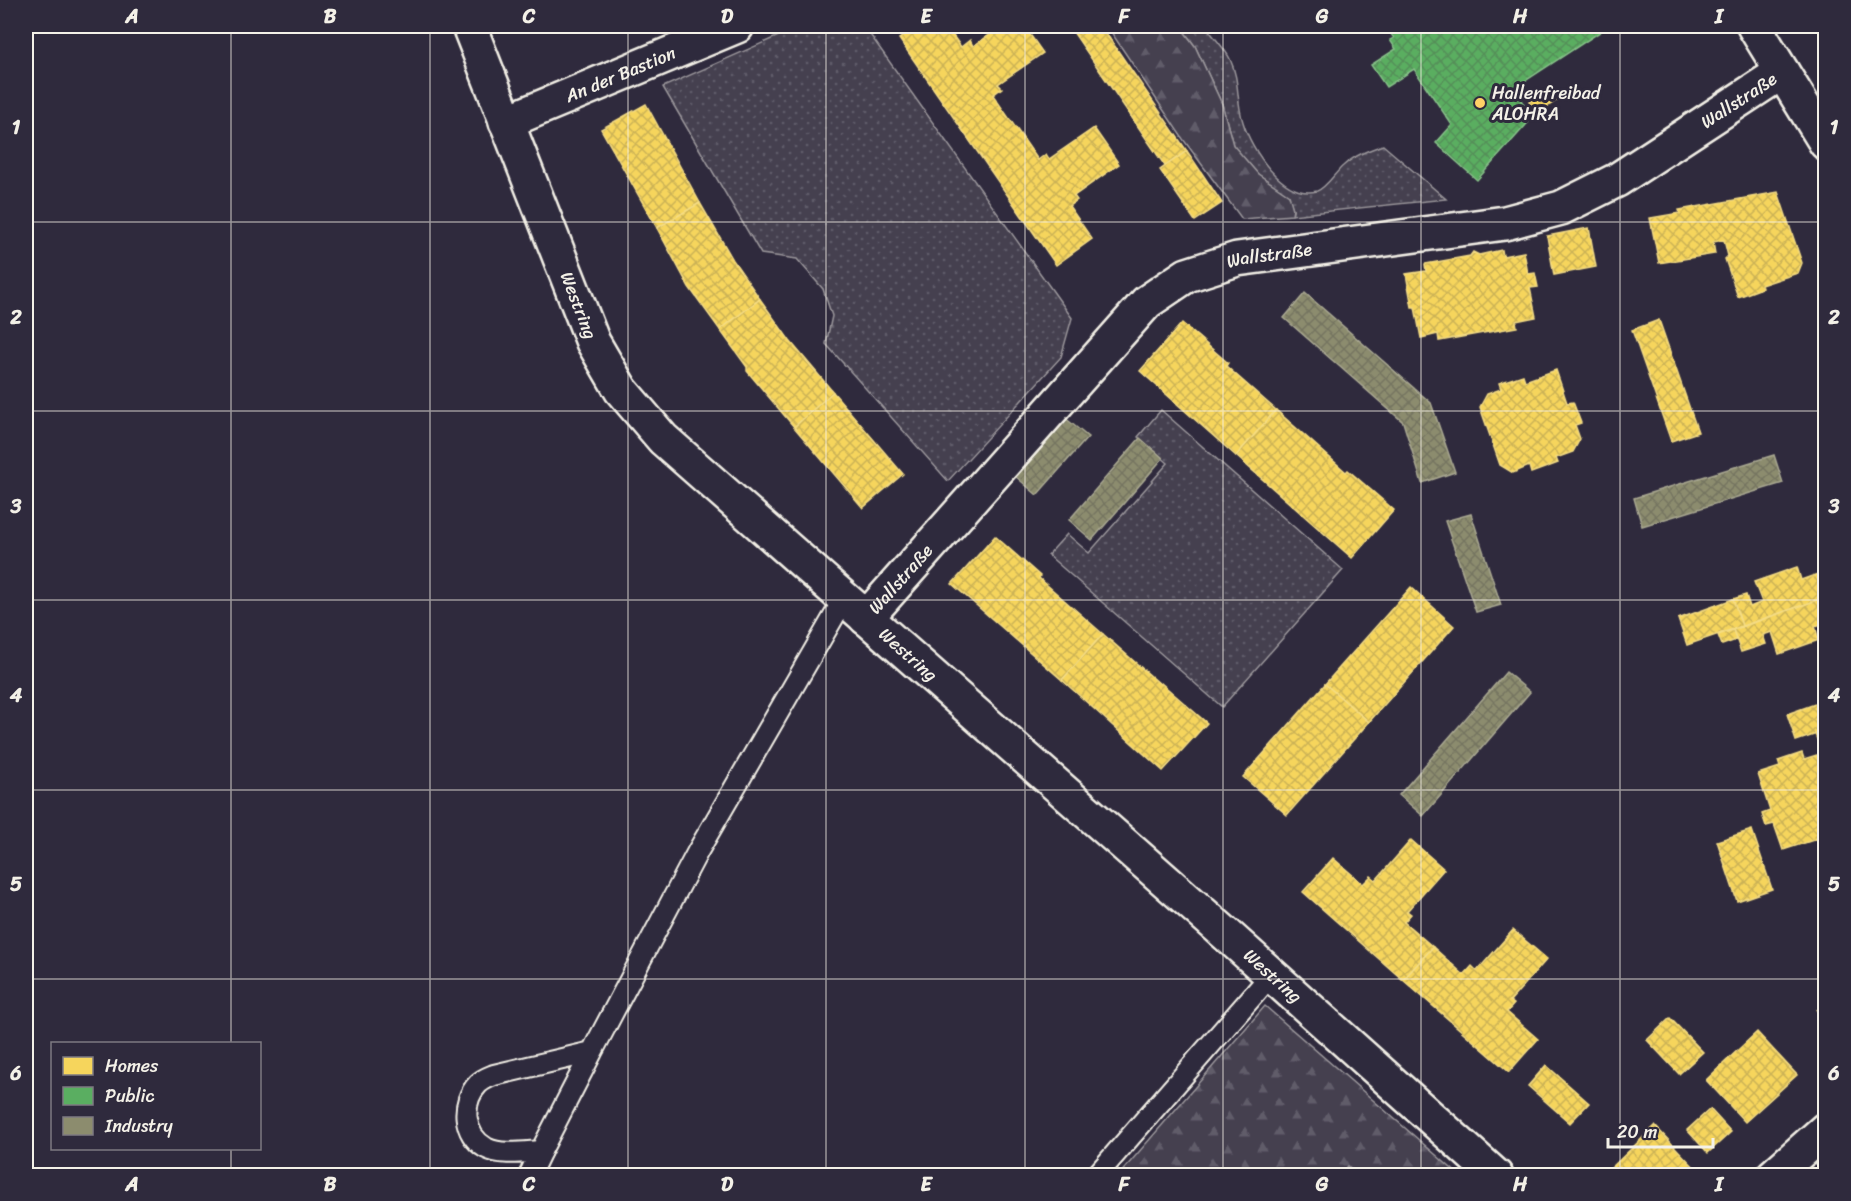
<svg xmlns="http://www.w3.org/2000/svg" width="1851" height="1201" viewBox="0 0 1851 1201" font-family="Sriracha,sans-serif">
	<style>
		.grass { fill: url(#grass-dots); stroke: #9c989c; stroke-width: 1.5 }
		.forest { fill: url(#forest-firs); stroke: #9c989c; stroke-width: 1.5 }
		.homes { fill: url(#homes-cross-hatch); stroke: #f5dd86; stroke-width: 1.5 }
		.public { fill: url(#public-cross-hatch); stroke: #88c28a; stroke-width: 1.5 }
		.industry { fill: url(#industry-cross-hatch); stroke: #abaa93; stroke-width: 1.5 }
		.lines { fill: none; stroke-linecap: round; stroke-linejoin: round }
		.service-casing { stroke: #f4f1e8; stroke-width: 24 }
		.minor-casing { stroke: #f4f1e8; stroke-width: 38 }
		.secondary-casing { stroke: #f4f1e8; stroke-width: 38 }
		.service { stroke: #2f2a3d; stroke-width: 20 }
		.minor { stroke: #2f2a3d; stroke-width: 33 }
		.secondary { stroke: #2f2a3d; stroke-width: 33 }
		.grid { fill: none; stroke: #f4f1e8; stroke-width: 1.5; stroke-opacity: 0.55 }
		.poi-dot { fill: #ffd166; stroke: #2f2a3d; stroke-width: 2 }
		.labels { text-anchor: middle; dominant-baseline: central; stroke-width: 6; stroke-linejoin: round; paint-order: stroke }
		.street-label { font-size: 18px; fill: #f4f1e8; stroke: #2f2a3d }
		.poi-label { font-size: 18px; fill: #f4f1e8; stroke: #2f2a3d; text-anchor: start }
		.neatline { fill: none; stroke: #f4f1e8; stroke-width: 2 }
		.grid-label { font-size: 20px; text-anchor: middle; font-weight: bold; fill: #f4f1e8 }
	</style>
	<defs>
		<pattern id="grass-dots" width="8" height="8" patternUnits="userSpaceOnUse" patternTransform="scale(1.5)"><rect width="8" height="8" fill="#454050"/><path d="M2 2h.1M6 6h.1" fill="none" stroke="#605c69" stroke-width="1.8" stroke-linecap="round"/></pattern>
		<pattern id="forest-firs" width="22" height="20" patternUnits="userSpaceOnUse" patternTransform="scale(1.5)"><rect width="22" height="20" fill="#454050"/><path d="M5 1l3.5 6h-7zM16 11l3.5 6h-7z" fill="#605c69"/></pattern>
		<pattern id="homes-cross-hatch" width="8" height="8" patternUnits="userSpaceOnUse" patternTransform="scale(1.5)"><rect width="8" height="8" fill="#f6d55c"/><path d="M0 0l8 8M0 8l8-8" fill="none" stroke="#cbb256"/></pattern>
		<pattern id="public-cross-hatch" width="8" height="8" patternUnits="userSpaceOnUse" patternTransform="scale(1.5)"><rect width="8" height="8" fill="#5aae61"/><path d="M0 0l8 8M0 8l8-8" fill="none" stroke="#558f59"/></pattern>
		<pattern id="industry-cross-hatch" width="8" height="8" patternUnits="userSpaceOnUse" patternTransform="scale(1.5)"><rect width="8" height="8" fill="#8c8c6e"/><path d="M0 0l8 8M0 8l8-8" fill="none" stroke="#757460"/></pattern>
	</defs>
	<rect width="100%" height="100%" fill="#2f2a3d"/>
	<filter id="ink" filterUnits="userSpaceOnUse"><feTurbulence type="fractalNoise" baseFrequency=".0167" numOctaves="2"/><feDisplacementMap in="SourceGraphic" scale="12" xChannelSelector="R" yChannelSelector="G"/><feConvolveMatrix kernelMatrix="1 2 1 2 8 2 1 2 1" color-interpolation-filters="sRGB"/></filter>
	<g filter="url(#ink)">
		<g class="grass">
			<polygon points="801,26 864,26 1072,318 1061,357 948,481 826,344 832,316 823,289 797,259 761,254 663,87"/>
			<path d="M1180,26h26c7,11 18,21 24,33 10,21 6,42 13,63 8,27 40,78 74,69 9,-3 18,-18 26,-25 12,-11 26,-16 40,-21l63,54 -154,16 1,-6 -5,-14 -30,-21 -25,-29 -11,-41 -27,-58z"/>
			<polygon points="1161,410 1343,570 1222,707 1048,555 1067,534 1089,553 1168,463 1138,437"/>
		</g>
		<g class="forest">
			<polygon points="1107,26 1180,26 1195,46 1222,104 1233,145 1258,174 1289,195 1293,209 1292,215 1242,219 1183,139"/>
			<polygon points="1265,1006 1459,1175 1359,1175 1348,1166 1338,1176 1119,1175"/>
		</g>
		<g class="homes">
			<polygon points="918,26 946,26 961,47 970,40 973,46 1003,26 1024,26 1043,53 998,84 1002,88 993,95 1038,160 1046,154 1049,159 1094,128 1119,164 1074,196 1077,200 1069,206 1092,239 1056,265 899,39"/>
			<polygon points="1069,26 1101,26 1187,151 1165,166"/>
			<polygon points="1549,88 1557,100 1537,114 1529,102"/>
			<polygon points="646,104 700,203 657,228 601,129"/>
			<polygon points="1187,151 1222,203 1195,221 1160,170"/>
			<polygon points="1778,192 1802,263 1798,273 1761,285 1762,288 1738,297 1725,259 1728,256 1724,240 1713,242 1715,254 1659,263 1650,218 1680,213 1679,210"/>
			<polygon points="700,203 733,260 760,299 720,330 689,287 657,228"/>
			<polygon points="1589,228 1596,267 1554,275 1547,236"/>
			<polygon points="1502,250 1503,256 1524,252 1528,274 1535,273 1538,287 1530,288 1536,317 1516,321 1517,327 1439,341 1438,334 1421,338 1415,307 1412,307 1406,274 1426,271 1425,264 1470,256 1473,252 1479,255"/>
			<polygon points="760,299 790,341 833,392 794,427 747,371 747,367 720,330"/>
			<polygon points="1659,320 1698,432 1671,441 1632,330"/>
			<polygon points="1182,323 1228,363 1226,366 1276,410 1236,456 1140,371"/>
			<polygon points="1556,370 1567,403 1573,402 1581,423 1575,425 1580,439 1573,452 1556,458 1558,463 1531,473 1529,466 1513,473 1500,465 1480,407 1487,394 1501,389 1499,383 1523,375 1525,381"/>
			<polygon points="833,392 903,474 863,508 794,427"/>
			<polygon points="1276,410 1346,472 1348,470 1394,510 1352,558 1236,456"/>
			<polygon points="995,536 1040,576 1039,578 1103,634 1062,680 952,584"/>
			<polygon points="1797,567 1801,580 1826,571 1826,597 1742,626 1733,599 1746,595 1750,607 1762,602 1754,582"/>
			<polygon points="1411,587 1454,626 1369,722 1325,684"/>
			<polygon points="1826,597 1826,623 1815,626 1819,640 1779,654 1772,632 1763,635 1766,644 1741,652 1733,630"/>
			<polygon points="1733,599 1742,626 1687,645 1678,619"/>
			<polygon points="1733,630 1736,640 1722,645 1718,635"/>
			<polygon points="1103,634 1160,684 1161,683 1207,723 1163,771 1062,680"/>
			<polygon points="1325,684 1369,722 1287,815 1243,777"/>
			<polygon points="1826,700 1826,731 1796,741 1787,714"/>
			<polygon points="1826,731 1826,763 1815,734"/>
			<polygon points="1802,753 1804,759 1817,755 1826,778 1826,836 1783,850 1774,824 1766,826 1762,814 1770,811 1758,774 1780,767 1778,761"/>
			<polygon points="1752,830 1772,889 1737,901 1717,841"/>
			<polygon points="1411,840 1444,869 1407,911 1411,914 1404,922 1433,947 1403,980 1303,892 1333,858 1363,884 1371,876 1376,880"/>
			<polygon points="1513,930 1547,959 1510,1001 1514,1004 1507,1012 1538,1039 1509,1072 1403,980 1433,947 1464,975 1472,966 1477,971"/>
			<polygon points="1826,1007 1826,1036 1817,1010"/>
			<polygon points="1670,1018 1703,1052 1679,1074 1647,1040"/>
			<polygon points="1757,1032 1797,1075 1745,1122 1706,1080"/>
			<polygon points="1546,1065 1589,1103 1570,1123 1528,1086"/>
			<polygon points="1710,1109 1731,1132 1708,1153 1687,1130"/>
			<polygon points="1655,1126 1696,1169 1689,1176 1616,1176 1610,1169"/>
		</g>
		<polygon class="public" points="1385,26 1609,26 1513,89 1533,117 1477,180 1436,143 1452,125 1414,69 1386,87 1371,65 1396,49 1390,40 1394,38"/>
		<g class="industry">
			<polygon points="1305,293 1431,403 1455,472 1422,483 1403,422 1284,318"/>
			<polygon points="1064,417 1088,437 1037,495 1014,475"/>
			<polygon points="1140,438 1163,458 1092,540 1069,520"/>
			<polygon points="1774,455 1783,483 1642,526 1634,498"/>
			<polygon points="1471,514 1501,605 1476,612 1445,521"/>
			<polygon points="1506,672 1530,692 1423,816 1399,795"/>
		</g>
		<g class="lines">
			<defs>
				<g id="service">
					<path d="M592,1052l-51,99c-17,1 -40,5 -55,-3 -24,-14 -25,-46 -8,-64 5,-5 11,-7 16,-9l98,-23 106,-201 146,-252"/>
					<polyline points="529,1176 541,1151"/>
					<polyline points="1096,1176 1271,975"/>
				</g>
				<g id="minor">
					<path id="s1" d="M469,26l124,316 28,48 42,49 563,495 270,242"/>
					<path id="s2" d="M506,122l231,-96"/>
					<path id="s3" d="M866,618l281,-316 40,-27 50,-16 268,-36 56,-15 56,-28 165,-108"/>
					<polyline points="1773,1176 1826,1129"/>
				</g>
				<polyline id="secondary" points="1754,26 1826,143"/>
			</defs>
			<use href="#service" class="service-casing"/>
			<use href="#minor" class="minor-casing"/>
			<use href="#secondary" class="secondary-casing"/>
			<use href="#service" class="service"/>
			<use href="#minor" class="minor"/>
			<use href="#secondary" class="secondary"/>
		</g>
	</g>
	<path class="grid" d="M231,26v1018M430,26v1150M628,26v1150M826,26v1150M1025,26v1150M1223,26v1150M1421,26v1150M1620,26v1150M26,222h1800M26,411h1800M26,600h1800M26,790h1800M26,979h1800M231,1148v28"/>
	<circle class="poi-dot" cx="1480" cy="103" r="6"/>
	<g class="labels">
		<g class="street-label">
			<text stroke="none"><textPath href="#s2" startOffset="124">An der Bastion</textPath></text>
			<text stroke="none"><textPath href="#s3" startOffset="1060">Wallstraße</textPath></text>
			<text stroke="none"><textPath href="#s3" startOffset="556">Wallstraße</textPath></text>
			<text stroke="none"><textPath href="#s1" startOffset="300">Westring</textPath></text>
			<text stroke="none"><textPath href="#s3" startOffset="52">Wallstraße</textPath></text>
			<text stroke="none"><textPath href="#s1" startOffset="786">Westring</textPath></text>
			<text stroke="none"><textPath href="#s1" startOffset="1272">Westring</textPath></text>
		</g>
		<g class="poi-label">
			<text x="1492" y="93">Hallenfreibad<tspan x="1492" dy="21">ALOHRA</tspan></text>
		</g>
	</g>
	<rect width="1851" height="1201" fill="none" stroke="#2f2a3d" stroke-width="66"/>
	<rect x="51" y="1042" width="210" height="108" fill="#2f2a3d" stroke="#7e7a81" stroke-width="1.5"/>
	<rect x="63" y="1057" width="30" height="18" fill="#f6d55c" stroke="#7e7a81" stroke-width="1.5"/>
	<text x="105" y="1072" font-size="18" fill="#f4f1e8">Homes</text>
	<rect x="63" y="1087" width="30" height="18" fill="#5aae61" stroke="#7e7a81" stroke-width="1.5"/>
	<text x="105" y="1102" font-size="18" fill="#f4f1e8">Public</text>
	<rect x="63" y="1117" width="30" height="18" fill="#8c8c6e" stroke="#7e7a81" stroke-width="1.5"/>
	<text x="105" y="1132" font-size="18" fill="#f4f1e8">Industry</text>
	<path d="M1608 1138v9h105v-9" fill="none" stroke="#f4f1e8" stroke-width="3"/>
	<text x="1617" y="1138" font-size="18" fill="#f4f1e8" stroke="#2f2a3d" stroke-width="4.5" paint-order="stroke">20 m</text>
	<rect x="33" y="33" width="1785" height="1135" class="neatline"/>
	<g class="grid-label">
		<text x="132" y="23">A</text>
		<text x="330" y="23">B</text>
		<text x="529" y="23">C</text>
		<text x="727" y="23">D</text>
		<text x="926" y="23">E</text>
		<text x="1124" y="23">F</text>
		<text x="1322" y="23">G</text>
		<text x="1520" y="23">H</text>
		<text x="1719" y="23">I</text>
		<text x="16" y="134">1</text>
		<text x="1834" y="134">1</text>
		<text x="16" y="324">2</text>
		<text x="1834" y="324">2</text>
		<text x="16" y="513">3</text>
		<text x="1834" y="513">3</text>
		<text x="16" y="702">4</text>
		<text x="1834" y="702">4</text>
		<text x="16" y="891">5</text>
		<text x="1834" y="891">5</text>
		<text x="16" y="1080">6</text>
		<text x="1834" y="1080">6</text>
		<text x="132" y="1191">A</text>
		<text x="330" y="1191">B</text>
		<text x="529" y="1191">C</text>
		<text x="727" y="1191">D</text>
		<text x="926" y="1191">E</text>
		<text x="1124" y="1191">F</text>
		<text x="1322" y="1191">G</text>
		<text x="1520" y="1191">H</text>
		<text x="1719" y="1191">I</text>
	</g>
</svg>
